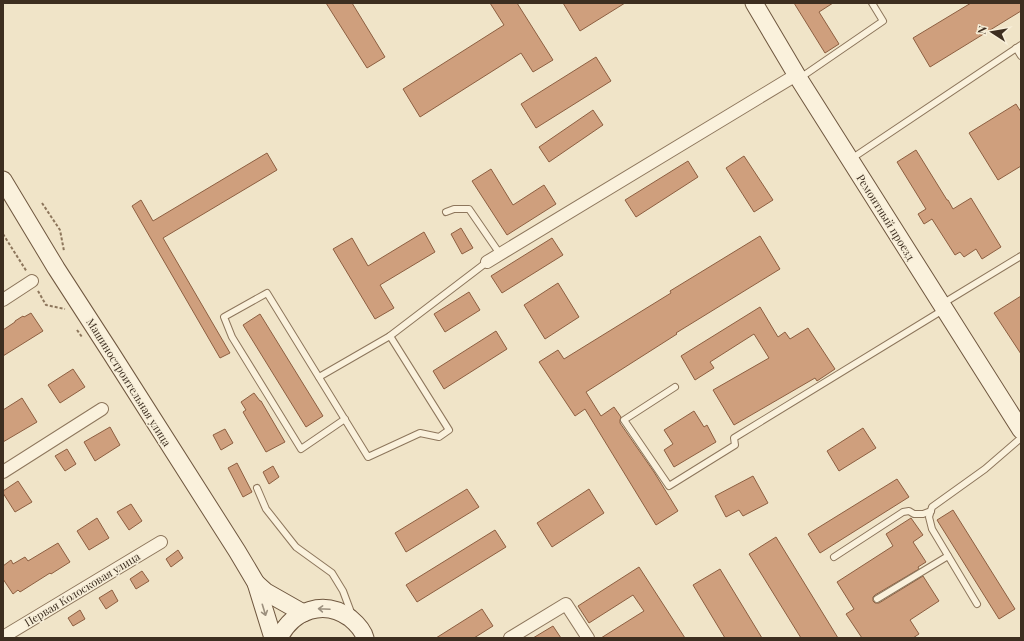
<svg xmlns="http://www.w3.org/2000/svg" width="1024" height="641" viewBox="0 0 1024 641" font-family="'Playfair Display',serif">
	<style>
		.building { fill: #cf9f7d; stroke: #8d5f41 }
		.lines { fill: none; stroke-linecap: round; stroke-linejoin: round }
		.lane-casing { stroke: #8d765c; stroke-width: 8 }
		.street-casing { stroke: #8d765c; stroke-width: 14 }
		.secondary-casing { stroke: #6f573f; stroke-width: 19 }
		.path { stroke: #8d765c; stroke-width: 2; stroke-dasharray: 3 2; stroke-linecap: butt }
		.lane { stroke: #faf1dc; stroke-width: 6 }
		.street { stroke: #faf1dc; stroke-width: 12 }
		.secondary { stroke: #faf1dc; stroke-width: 17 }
		.oneway { stroke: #9c907e }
		.labels { text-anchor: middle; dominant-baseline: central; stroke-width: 3; stroke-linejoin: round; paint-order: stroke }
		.street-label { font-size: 11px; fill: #3d2e20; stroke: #f7eed8 }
	</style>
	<rect width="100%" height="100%" fill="#f0e4c8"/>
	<g class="building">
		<polygon points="326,3 352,3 385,57 367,68"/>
		<polygon points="490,3 517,3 553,60 533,72 521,53 420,117 403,89 504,25"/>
		<polygon points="563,3 625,3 580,31"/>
		<polygon points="794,3 833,3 819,12 839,44 825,53"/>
		<polygon points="971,3 1021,3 1021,11 930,67 913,38"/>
		<polygon points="596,57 611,81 536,128 521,104"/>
		<polygon points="1016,104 1021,112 1021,166 998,180 969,133"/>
		<polygon points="593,110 603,125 549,162 539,147"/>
		<polygon points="916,150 947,200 948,200 953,209 971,198 1001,247 982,259 976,249 964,257 960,252 955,255 932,219 924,224 918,214 926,209 897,162"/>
		<polygon points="267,153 277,170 163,238 230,353 220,358 132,206 141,200 153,221"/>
		<polygon points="744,156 773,200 754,212 726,168"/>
		<polygon points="688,161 698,177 636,217 625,200"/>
		<polygon points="491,169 513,205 544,185 556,204 507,235 472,181"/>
		<polygon points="461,228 473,248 462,254 451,234"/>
		<polygon points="424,232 435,252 380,285 394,308 375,319 333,249 352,238 368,266"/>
		<polygon points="760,236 780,269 676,333 677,334 586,392 601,416 614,407 621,417 620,420 620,423 654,472 678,511 656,525 585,409 575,416 539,362 558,350 564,359 671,293 670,291"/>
		<polygon points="552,238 563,255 502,293 491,276"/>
		<polygon points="558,283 579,317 545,339 524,305"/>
		<polygon points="469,292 480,310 445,332 434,314"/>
		<polygon points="1021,296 1021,354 994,313"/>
		<polygon points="760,307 778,337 785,332 790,339 808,328 835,369 817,381 815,378 734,425 713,390 769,358 754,334 710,362 714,368 695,380 681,356"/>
		<polygon points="31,313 43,331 3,356 3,330 15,322 15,321 23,316 24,317"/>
		<polygon points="260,314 323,416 306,427 243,325"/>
		<polygon points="496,331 507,349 444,389 433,371"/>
		<polygon points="73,369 85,387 60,403 48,385"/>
		<polygon points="254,393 260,401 261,401 285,442 266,452 243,412 246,410 241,402"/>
		<polygon points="22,398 37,422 3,442 3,410"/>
		<polygon points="694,411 704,427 707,425 716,442 674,467 664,450 673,444 664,430"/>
		<polygon points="110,427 120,445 95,461 84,442"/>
		<polygon points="863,428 876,448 839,471 827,451"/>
		<polygon points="225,429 233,443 221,450 213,435"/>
		<polygon points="67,449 76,464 65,471 55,456"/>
		<polygon points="237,463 252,492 243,497 228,468"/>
		<polygon points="273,466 279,477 269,484 263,472"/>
		<polygon points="753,476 768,503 743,516 739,510 726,517 715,496"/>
		<polygon points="897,479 909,497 820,553 808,534"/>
		<polygon points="18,481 32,502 15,512 3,493 3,491"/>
		<polygon points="467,489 479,507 406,552 395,533"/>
		<polygon points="589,489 604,513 552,547 537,523"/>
		<polygon points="131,504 142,521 129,530 117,512"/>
		<polygon points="953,510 1015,609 999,619 937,520"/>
		<polygon points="97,518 109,538 89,550 77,531"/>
		<polygon points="911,518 923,535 913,542 926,562 918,567 919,569 875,595 873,597 873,601 875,603 879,603 923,576 939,601 910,620 919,634 913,638 862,638 846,614 854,609 837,582 893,546 886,534"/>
		<polygon points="495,530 506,547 417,602 406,585"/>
		<polygon points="776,537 838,638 801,638 749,554"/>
		<polygon points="58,543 70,562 51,574 50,573 20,592 18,590 13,594 3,579 3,566 11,560 13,564 25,557 28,561"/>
		<polygon points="178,550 183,558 171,567 166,559"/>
		<polygon points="639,567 685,638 601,638 644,611 633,595 589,623 578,606"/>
		<polygon points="720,569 762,638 725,638 693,585"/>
		<polygon points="142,571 149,581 136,589 130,579"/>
		<polygon points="112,590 118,601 106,609 99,598"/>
		<polygon points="482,609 493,626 474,638 436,638"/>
		<polygon points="80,610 85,619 73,626 68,618"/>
		<polygon points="553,626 561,638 533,638"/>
	</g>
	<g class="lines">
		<defs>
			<g id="lane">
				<polyline points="1016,48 1021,56"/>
				<polyline points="800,78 883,21 872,3"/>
				<polyline points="851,159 1021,45"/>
				<polyline points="446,212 454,209 469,209 500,254"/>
				<polyline points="942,304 1021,256"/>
				<polyline points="319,377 390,336 487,262"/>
				<polyline points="675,387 624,420 669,486 735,445 734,438 943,310"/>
				<polyline points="345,419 301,449 232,337 224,317 267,293 368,457 420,433 439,437 449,430 390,336"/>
				<polyline points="257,488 266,509 296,547 332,573 343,591 352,615"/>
				<polyline points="834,557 903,512 909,511 914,514 923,514 931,511"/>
				<polyline points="877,599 948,556"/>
				<polyline points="977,604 932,529 929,517 932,507 985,469 1021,438"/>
			</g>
			<g id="street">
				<polyline points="487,262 796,75"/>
				<polyline points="3,300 32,281"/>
				<polyline points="3,472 102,409"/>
				<polyline points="3,637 161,542"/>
				<polyline points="510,638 566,604 588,638"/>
			</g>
			<g id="secondary">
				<polyline points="754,3 799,79 1021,430"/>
				<polyline points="3,180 56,268 111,353 237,551 256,583 273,638"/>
				<polyline points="256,583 266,592 303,613"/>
				<path d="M279,638c14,-28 45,-39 71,-20 6,5 13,12 15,20"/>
			</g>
		</defs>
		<use href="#lane" class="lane-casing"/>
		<use href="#street" class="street-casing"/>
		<use href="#secondary" class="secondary-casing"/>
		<g class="path">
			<polyline points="42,203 60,230 64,251"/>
			<polyline points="3,234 27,272"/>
			<polyline points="38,291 46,305 65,309"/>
			<polyline points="77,330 82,337"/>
		</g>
		<use href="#lane" class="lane"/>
		<use href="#street" class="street"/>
		<use href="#secondary" class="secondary"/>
	</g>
	<defs><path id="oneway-shaft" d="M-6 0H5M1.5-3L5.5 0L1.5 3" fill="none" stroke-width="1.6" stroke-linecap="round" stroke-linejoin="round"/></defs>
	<g class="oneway">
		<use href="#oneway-shaft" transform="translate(324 609) rotate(-177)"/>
		<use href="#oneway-shaft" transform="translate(264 610) rotate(73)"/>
	</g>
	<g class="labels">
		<g class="street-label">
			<text transform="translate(886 217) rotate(58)">Ремонтный проезд</text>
			<text transform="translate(129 382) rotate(58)">Машиностроительная улица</text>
			<text transform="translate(82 589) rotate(-31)">Первая Колосковая улица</text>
		</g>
	</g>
	<rect width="1024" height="641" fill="none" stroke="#3d2e20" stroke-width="8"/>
	<g transform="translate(992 32) rotate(282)" stroke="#f7eed8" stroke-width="3" paint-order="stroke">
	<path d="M0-3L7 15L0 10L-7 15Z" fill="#3d2e20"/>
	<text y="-6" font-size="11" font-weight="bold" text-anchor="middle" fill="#3d2e20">N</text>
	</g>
</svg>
